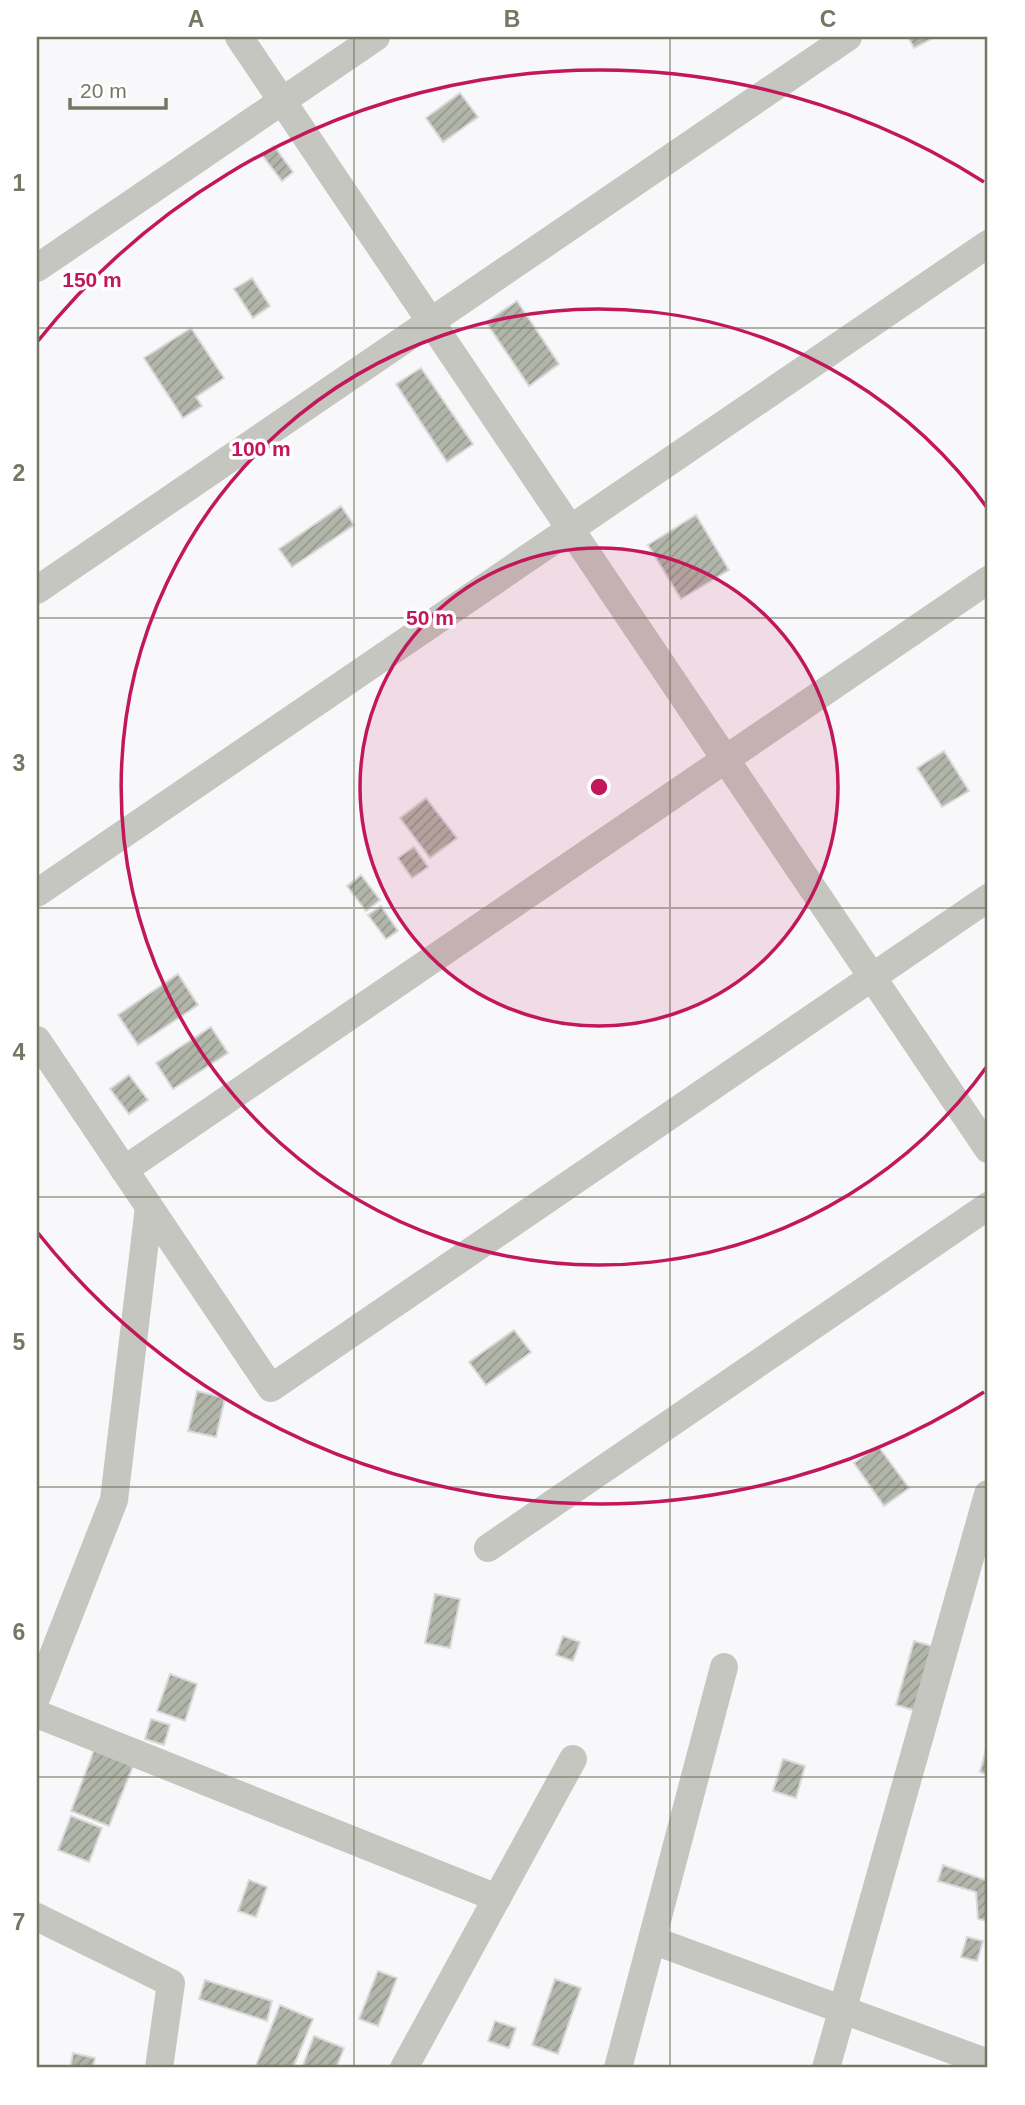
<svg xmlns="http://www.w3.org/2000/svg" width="1025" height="2105" viewBox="0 0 1025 2105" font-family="Arial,sans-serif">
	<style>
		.building { fill: url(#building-hatch); stroke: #dad9db; stroke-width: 2 }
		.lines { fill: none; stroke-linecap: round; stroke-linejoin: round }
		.street { stroke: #c4c6bf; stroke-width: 28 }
		.grid { fill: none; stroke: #747863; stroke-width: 2; stroke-opacity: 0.55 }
		.ring { fill: none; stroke: #c2185b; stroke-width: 3.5 }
		.centre { fill: #c2185b; stroke: #fff; stroke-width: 3.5 }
		.ring-label { font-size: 21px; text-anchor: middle; font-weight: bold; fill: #c2185b; stroke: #fff; stroke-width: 7; stroke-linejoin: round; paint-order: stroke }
		.neatline { fill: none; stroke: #747863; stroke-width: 2.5 }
		.grid-label { font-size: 23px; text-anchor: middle; font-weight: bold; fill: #747863 }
	</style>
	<defs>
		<pattern id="building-hatch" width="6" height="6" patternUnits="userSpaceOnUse" patternTransform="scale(1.75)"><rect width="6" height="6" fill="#b2b5a9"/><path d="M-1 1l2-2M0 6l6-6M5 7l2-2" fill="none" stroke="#95988d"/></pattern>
	</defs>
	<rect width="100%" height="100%" fill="#f8f7f9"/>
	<g class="building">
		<polygon points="908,37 935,37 914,48"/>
		<polygon points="460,93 478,117 443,142 426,118"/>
		<polygon points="274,146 293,172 282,181 262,155"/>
		<polygon points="252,278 270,306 253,318 234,289"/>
		<polygon points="517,301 559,364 529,386 486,322"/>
		<polygon points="191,328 224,378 196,397 202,406 183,418 144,358"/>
		<polygon points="421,368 473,444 447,462 396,384"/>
		<polygon points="341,506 354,525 292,567 279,549"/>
		<polygon points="696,515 729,570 681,599 648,545"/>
		<polygon points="944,751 969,791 942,807 917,768"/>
		<polygon points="426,798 457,838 430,858 400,818"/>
		<polygon points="414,847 428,867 412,878 398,858"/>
		<polygon points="361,875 380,900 366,911 347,886"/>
		<polygon points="381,906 398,931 386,939 368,915"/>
		<polygon points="178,974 198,1005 138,1045 118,1015"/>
		<polygon points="211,1027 228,1053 173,1089 156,1063"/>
		<polygon points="129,1075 148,1100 129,1114 110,1089"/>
		<polygon points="514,1330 531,1352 486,1385 469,1362"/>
		<polygon points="197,1391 225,1398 216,1437 188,1431"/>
		<polygon points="878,1446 909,1488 884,1506 854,1463"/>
		<polygon points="435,1594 460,1599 450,1648 425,1643"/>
		<polygon points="563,1636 580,1642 573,1661 556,1655"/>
		<polygon points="914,1641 935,1647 917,1711 896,1705"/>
		<polygon points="170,1674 197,1684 185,1721 157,1711"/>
		<polygon points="151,1719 170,1725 164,1745 145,1739"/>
		<polygon points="96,1745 135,1761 109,1826 71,1811"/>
		<polygon points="986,1749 988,1749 988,1775 980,1772"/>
		<polygon points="783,1759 805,1766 796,1798 773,1791"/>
		<polygon points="71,1816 102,1828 89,1862 58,1850"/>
		<polygon points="943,1865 988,1881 988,1921 978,1919 976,1892 938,1881"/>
		<polygon points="249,1880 267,1887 256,1917 238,1911"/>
		<polygon points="967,1937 983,1941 977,1961 961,1957"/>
		<polygon points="378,1971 397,1978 378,2026 359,2019"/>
		<polygon points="555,1979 581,1988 558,2054 532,2045"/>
		<polygon points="205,1980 272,2001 267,2021 199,1999"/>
		<polygon points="280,2005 313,2019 293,2068 255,2068"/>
		<polygon points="495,2021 516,2028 509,2048 488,2041"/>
		<polygon points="314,2036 344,2048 336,2068 302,2068"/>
		<polygon points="73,2053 95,2058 93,2068 70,2068"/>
	</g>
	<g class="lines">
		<g class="street">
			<polyline points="239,37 988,1149"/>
			<polyline points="37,268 376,37"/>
			<polyline points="37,590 848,37"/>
			<polyline points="37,893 988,244"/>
			<polyline points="37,1040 271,1388 988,898"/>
			<polyline points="124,1170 988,580"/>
			<polyline points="488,1548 988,1206"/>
			<polyline points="37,1696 114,1500 149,1207"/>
			<polyline points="37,1714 497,1898"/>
			<polyline points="37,1917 171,1983 159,2068"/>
			<polyline points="652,1940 988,2063"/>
			<polyline points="404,2068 573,1759"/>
			<polyline points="618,2068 724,1667"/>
			<polyline points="826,2068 988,1494"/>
		</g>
	</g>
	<path class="grid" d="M354,37v2031M670,37v2031M37,328h951M37,618h951M37,908h951M37,1197h951M37,1487h951M37,1777h951"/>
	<circle cx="599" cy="787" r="239" fill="#c2185b" fill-opacity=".12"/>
	<g class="ring">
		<circle cx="599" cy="787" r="239"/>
		<path d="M988 1065A478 478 0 1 1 988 509"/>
		<path d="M984 1392A717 717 0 0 1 38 1233M38 341A717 717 0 0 1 984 182"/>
	</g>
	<circle cx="599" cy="787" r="10" class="centre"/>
	<g class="ring-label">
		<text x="92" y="287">150 m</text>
		<text x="261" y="456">100 m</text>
		<text x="430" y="625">50 m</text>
	</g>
	<rect width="1025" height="2105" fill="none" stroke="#ffffff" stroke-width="77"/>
	<path d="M70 98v10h96v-10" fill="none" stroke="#747863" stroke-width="3.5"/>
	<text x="80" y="98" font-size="21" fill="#747863" stroke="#ffffff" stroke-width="5" paint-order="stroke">20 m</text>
	<rect x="38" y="38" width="948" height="2028" class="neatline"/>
	<g class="grid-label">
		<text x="196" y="27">A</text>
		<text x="512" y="27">B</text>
		<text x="828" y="27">C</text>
		<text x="19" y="191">1</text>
		<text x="19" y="481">2</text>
		<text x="19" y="771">3</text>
		<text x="19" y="1060">4</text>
		<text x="19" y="1350">5</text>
		<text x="19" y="1640">6</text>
		<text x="19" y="1930">7</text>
	</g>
</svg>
